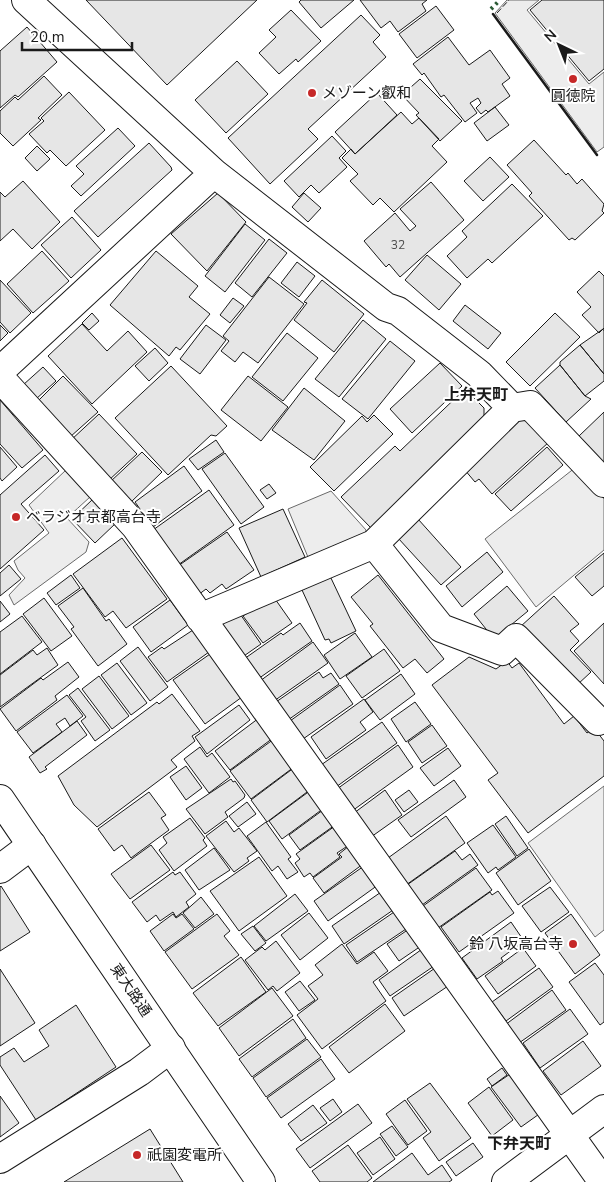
<svg xmlns="http://www.w3.org/2000/svg" width="604" height="1182" viewBox="0 0 604 1182" font-family="'Nunito Sans','Noto Sans JP',sans-serif">
  <rect width="100%" height="100%" fill="#fff"/>
  <path fill="#ededed" stroke="#6a6a6a" d="M507 0H539L527 10 589 84 604 72V147L597 152 495 13Z
    M576 467 604 499V550L536 607 485 539Z
    M66 470 90 497 67 518 89 542 86 552 14 605 9 595 25 578 18 570 14 561 49 533 29 505Z
    M331 491 366 530 364 539 310 562 288 509Z
    M604 786V930L595 937 528 843Z"/>
  <path fill="#e6e6e6" stroke="#1a1a1a" d="M86 0H257L167 85Z
    M301 0H354L321 28 299 2Z
    M360 0H427L422 4 426 11 398 32 390 21 381 28Z
    M542 0H604V69L589 81 530 10Z
    M436 6 454 30 417 58 399 34Z
    M291 10 321 41 298 62 296 59 279 74 259 53 276 37 269 30Z
    M361 15 380 35 373 42 386 57 308 129 318 139 270 184 228 138Z
    M27 27 57 62 18 97 15 95 0 108V51Z
    M448 37 469 65 490 50 510 78 502 84 510 96 488 112 486 110 481 114 476 108 481 103 478 98 470 103 477 113 465 122 444 95 441 97 424 73 422 75 413 64Z
    M237 61 268 94 226 133 195 100Z
    M44 76 62 95 38 118 41 120 13 146 0 133V111L15 97 18 100Z
    M420 79 462 121 440 141 416 115 419 113 402 95Z
    M69 92 105 130 66 166 50 150 47 153 29 134 44 121 41 118Z
    M377 93 397 115 355 154 335 132Z
    M495 107 509 125 487 141 474 123Z
    M401 112 412 124 419 118 439 139 432 146 447 162 394 212 380 198 373 205 350 181 358 174 342 158 351 149 355 154Z
    M118 128 135 146 81 196 71 186 84 174 76 166Z
    M332 136 346 151 339 158 347 167 319 193 311 185 299 197 284 181Z
    M534 140 566 175 568 173 577 184 582 179 604 204 602 211 604 213 575 240 572 238 569 240 529 196 532 193 507 165Z
    M149 143 171 167 172 170 98 237 74 211Z
    M37 146 50 159 37 171 25 158Z
    M490 157 509 177 483 201 464 181Z
    M23 181 60 222 32 249 13 229 0 241V192L5 197Z
    M431 182 464 220 400 277 389 264 386 267 364 241 395 213 410 231 416 226 400 209Z
    M512 184 543 216 492 263 488 259 467 278 447 256 467 237 462 231Z
    M218 193 246 222 207 271 171 234Z
    M304 193 321 208 308 222 292 207Z
    M72 217 101 250 71 278 41 245Z
    M245 224 265 240 225 292 205 276Z
    M269 239 287 253 252 297 235 283Z
    M42 251 69 281 33 313 7 284Z
    M156 251 198 286 189 297 210 314 180 350 176 347 169 356 110 305Z
    M427 255 461 284 439 310 405 280Z
    M297 262 315 276 299 297 281 283Z
    M599 271 604 276V328L599 333 582 315 591 307 577 292Z
    M269 277 304 304 258 363 243 352 235 362 221 351 229 341 223 336Z
    M0 280 31 313 10 333 0 322Z
    M322 280 364 314 334 352 294 320 307 303 304 302Z
    M233 298 244 306 230 323 220 315Z
    M465 305 501 333 488 349 453 321Z
    M92 313 99 321 89 330 82 323Z
    M555 313 580 337 530 386 506 362Z
    M363 320 386 339 339 397 315 379Z
    M82 324 107 351 128 331 147 352 92 404 48 356Z
    M0 325 8 333 0 341Z
    M206 325 226 340 200 374 180 359Z
    M603 329 604 331V374L580 345Z
    M287 333 318 358 283 401 252 377Z
    M390 341 415 361 368 419 342 399Z
    M580 345 604 374V381L585 396 560 365V362Z
    M155 348 168 363 149 381 135 366Z
    M440 363 462 386 412 433 390 409Z
    M560 365 585 396 591 399 566 422 535 388Z
    M171 366 227 426 216 436 211 435 168 475 115 418Z
    M43 367 56 381 36 399 23 385Z
    M63 376 98 412 70 437 37 402Z
    M248 376 288 407 261 441 221 410Z
    M304 388 345 421 314 460 272 430Z
    M465 389 484 408V417L371 528 341 497 395 446 400 451Z
    M0 400 43 450 22 468 0 444Z
    M604 412V463L579 436Z
    M99 414 137 454 108 481 70 441Z
    M374 415 393 434 334 491 310 467 362 416 367 422Z
    M525 415 549 442 492 494 479 479 475 482 464 469Z
    M216 440 224 452 198 470 189 459Z
    M0 447 17 467 2 481 0 478Z
    M547 447 563 465 511 511 495 494Z
    M142 452 162 472 130 503 110 482Z
    M225 453 264 507 241 524 202 469Z
    M45 455 59 471 21 504 44 530 0 569V495Z
    M184 466 202 491 153 527 135 502Z
    M269 484 276 493 267 499 260 490Z
    M209 490 234 525 178 565 153 530Z
    M93 499 116 523 95 543 72 519Z
    M283 509 305 557 261 577 239 528Z
    M418 519 461 567 441 585 398 538Z
    M227 532 254 570 226 589 222 584 210 593 206 589 198 595 178 566Z
    M122 538 167 599 126 628 113 611 105 617 73 574Z
    M487 552 503 572 462 607 446 586Z
    M604 553V586L592 596 575 577Z
    M9 565 21 579 0 596V573Z
    M71 575 80 588 56 605 47 593Z
    M378 575 444 659 427 673 415 659 403 668 370 626 373 624 351 597Z
    M330 576 356 631 331 643 329 639 325 640 302 590Z
    M507 586 528 611 494 639 474 614Z
    M83 588 106 621 109 619 127 644 98 666 71 629 74 627 58 606Z
    M273 596 292 623 263 643 243 616Z
    M554 596 579 624 570 631 579 641 570 650 591 672 577 685 520 627Z
    M44 598 72 636 51 651 23 614Z
    M170 600 188 625 151 652 133 627Z
    M0 601 10 614 0 622Z
    M238 611 261 644 241 658 218 625Z
    M22 616 42 642 0 674V632Z
    M300 623 312 641 258 679 244 659 281 633 283 635Z
    M604 623V684L574 651Z
    M193 630 209 652 167 682 148 657 162 647 164 649Z
    M355 633 372 657 340 679 324 655Z
    M313 642 328 663 274 701 260 681Z
    M138 647 168 687 150 701 120 661Z
    M47 648 58 665 0 707V675L33 650 37 655Z
    M384 649 400 671 362 698 346 676Z
    M210 654 242 697 205 724 173 680Z
    M469 657 496 669 507 661 512 668 519 663 564 724 574 716 587 733 594 728 604 741V776L528 833 488 780 498 773 432 685Z
    M68 662 79 677 55 696 57 700 16 731 0 709 41 678 43 680Z
    M117 663 147 703 131 715 101 675Z
    M319 672 323 678 331 673 339 684 288 720 276 702Z
    M401 674 415 694 380 720 365 700Z
    M99 676 129 716 112 729 82 689Z
    M340 685 353 704 303 739 290 721Z
    M78 688 110 730 95 741 81 721 86 717 69 695Z
    M172 694 200 731 192 736 195 741 171 760 177 767 97 827 74 805 58 776 157 702 159 704Z
    M67 695 83 716 70 726 65 718 56 724 62 732 33 753 17 732Z
    M364 699 373 712 360 722 366 730 326 759 311 737Z
    M415 702 431 724 406 742 391 719Z
    M239 705 250 720 207 754 195 737Z
    M259 718 273 738 230 770 215 751Z
    M77 721 87 735 45 767 47 769 40 773 29 757Z
    M382 722 397 743 336 787 321 765Z
    M432 725 447 746 422 763 408 742Z
    M274 739 294 767 251 799 230 771Z
    M398 745 413 767 352 811 337 789Z
    M200 747 207 757 212 753 230 777 209 793 184 759Z
    M448 748 461 766 434 786 420 768Z
    M186 766 202 788 186 800 170 777Z
    M295 767 311 789 267 822 251 800Z
    M231 779 233 782 235 781 245 795 244 798 225 812 228 817 205 834 186 809Z
    M454 780 466 797 411 837 398 820Z
    M311 790 324 808 282 839 269 821Z
    M385 790 402 815 371 837 354 813Z
    M409 790 418 802 404 812 395 800Z
    M149 792 166 815 161 818 169 830 131 858 122 845 114 851 98 829Z
    M247 802 256 814 238 827 229 816Z
    M323 810 335 825 300 850 289 835Z
    M446 816 465 843 406 885 388 858Z
    M506 816 528 848 517 856 495 824Z
    M190 818 205 838 203 840 207 846 174 871 159 850 167 843 163 837Z
    M226 821 234 832 239 828 257 851 247 858 249 861 234 872 206 836Z
    M266 822 291 857 288 859 298 872 287 879 278 866 272 871 247 836Z
    M493 825 516 857 498 870 496 867 488 873 467 843Z
    M335 826 349 845 337 853 340 857 313 877 310 873 304 877 295 863 300 859 296 854Z
    M151 845 170 870 130 899 111 874Z
    M349 846 363 864 324 893 313 878 342 857 339 854Z
    M214 848 230 870 199 890 185 870Z
    M529 849 551 881 518 905 496 873Z
    M455 851 462 860 470 854 478 865 422 905 407 885Z
    M259 857 287 896 239 931 210 891Z
    M364 866 378 885 328 921 314 901Z
    M476 868 492 890 438 928 423 906Z
    M173 872 175 875 180 872 196 894 186 902 189 907 176 917 173 912 160 921 156 915 147 922 132 902Z
    M1 886 30 932 0 951V887Z
    M550 887 569 912 541 932 522 906Z
    M384 890 396 908 344 944 332 926Z
    M498 891 514 913 459 952 441 927 490 892 492 895Z
    M295 894 308 911 266 941 254 926Z
    M201 897 214 914 195 928 183 913Z
    M397 910 409 927 357 962 346 945Z
    M309 913 328 938 300 960 281 935Z
    M173 914 176 918 182 914 194 929 164 951 150 931Z
    M217 914 230 931 224 936 239 955 192 989 165 952Z
    M571 914 600 955 575 974 545 933Z
    M511 922 524 941 501 958 503 961 477 979 462 958Z
    M253 926 266 943 255 951 241 934Z
    M409 929 421 946 399 961 387 944Z
    M276 941 300 973 277 991 273 986 268 990 245 960 262 947 265 950Z
    M342 944 357 964 374 952 388 971 373 982 386 1001 322 1049 297 1015 318 999 308 986 323 975 315 965Z
    M425 947 437 964 390 996 379 980Z
    M523 948 536 966 498 994 485 976Z
    M241 957 266 992 218 1026 193 993Z
    M595 963 604 975V1022L600 1025 569 982Z
    M438 966 451 984 404 1016 392 998Z
    M539 968 553 987 506 1021 492 1002Z
    M0 969 35 1023 0 1046Z
    M300 981 315 1000 299 1011 285 992Z
    M272 988 293 1016 239 1056 219 1028Z
    M552 990 566 1010 519 1043 505 1025Z
    M385 1004 405 1031 349 1073 329 1047Z
    M76 1005 116 1067 36 1120 0 1065V1057L14 1048 24 1062 49 1046 39 1030Z
    M570 1009 588 1034 540 1068 523 1043Z
    M293 1019 306 1038 252 1077 239 1059Z
    M307 1039 321 1057 266 1097 253 1078Z
    M583 1041 601 1066 561 1095 543 1071Z
    M321 1059 335 1079 281 1118 267 1098Z
    M502 1068 507 1075 492 1086 487 1079Z
    M513 1072 542 1112 521 1127 491 1087Z
    M430 1083 471 1138 439 1161 423 1138 431 1132 407 1099Z
    M489 1087 513 1120 492 1136 468 1103Z
    M0 1096 19 1123 0 1137Z
    M333 1099 342 1112 330 1121 320 1108Z
    M405 1100 427 1131 408 1145 386 1114Z
    M358 1104 372 1123 310 1168 296 1149Z
    M313 1105 327 1123 301 1141 288 1124Z
    M392 1126 408 1147 396 1156 380 1134Z
    M150 1129 183 1182H64Z
    M380 1137 395 1159 373 1175 357 1153Z
    M473 1143 483 1157 456 1176 446 1162Z
    M348 1145 372 1178 367 1182H320L312 1171Z
    M412 1153 428 1175 442 1165 452 1180 449 1182H373Z"/>
  <g fill="none" stroke-linecap="round" stroke-linejoin="round">
    <g stroke="#1a1a1a" stroke-width="30">
      <path id="minor" d="M26 0 214 173 386 307 398 311 479 374 512 408 530 405 604 483
        M0 371 214 173
        M0 378 136 527 603 1182
        M374 544 441 628 502 651 516 638 598 721
        M200 618 374 544 512 408
        M0 869 32 845
        M0 1159 139 1072 171 1048
        M506 1182 604 1109"/>
    </g>
    <g stroke="#1a1a1a" stroke-width="30">
      <path id="major" d="M0 799 261 1182"/>
    </g>
    <use href="#minor" stroke="#fff" stroke-width="28"/>
    <use href="#major" stroke="#fff" stroke-width="28"/>
    <path stroke="#2b5a34" stroke-width="4" stroke-dasharray="2.5 4" stroke-linecap="butt" d="M491 9 500 0"/>
    <path stroke="#1a1a1a" stroke-width="1" stroke-dasharray="6 2.5" stroke-linecap="butt" d="M497 13 509 0"/>
    <path stroke="#1a1a1a" stroke-width="2.5" d="M493 14 597 155"/>
  </g>
  <g fill="#c62828" stroke="#fff" stroke-width="2">
    <circle cx="573" cy="79" r="5"/>
    <circle cx="312" cy="93" r="5"/>
    <circle cx="16" cy="517" r="5"/>
    <circle cx="573" cy="944" r="5"/>
    <circle cx="137" cy="1155" r="5"/>
  </g>
  <g text-anchor="middle" stroke-width="4" stroke-linejoin="round" paint-order="stroke">
    <g font-size="12" fill="#4d4d4d">
      <text x="398" y="249">32</text>
    </g>
    <g font-size="15" fill="#1a1a1a" stroke="#fff" text-anchor="start">
      <text x="322" y="98">メゾーン叡和</text>
      <text x="573" y="101" text-anchor="middle">圓徳院</text>
      <text x="26" y="522">ベラジオ京都高台寺</text>
      <text x="563" y="949" text-anchor="end">鈴 八坂高台寺</text>
      <text x="147" y="1160">祇園変電所</text>
    </g>
    <g font-size="15" fill="#1a1a1a" stroke="#fff">
      <text transform="translate(131 990) rotate(56)" y="5">東大路通</text>
    </g>
    <g font-size="16" font-weight="bold" fill="#1a1a1a" stroke="#fff">
      <text x="476" y="400">上弁天町</text>
      <text x="519" y="1149">下弁天町</text>
    </g>
  </g>
  <g transform="translate(559 45) rotate(317)" stroke="#ffffff" stroke-width="4" paint-order="stroke">
  <path d="M0-4L9 19L0 12L-9 19Z" fill="#1a1a1a"/>
  <text y="-8" font-size="14" font-weight="bold" text-anchor="middle" fill="#1a1a1a">N</text>
  </g>
  <path d="M22 42v8h110v-8" fill="none" stroke="#1a1a1a" stroke-width="2.5"/>
  <text x="30" y="42" font-size="15" fill="#1a1a1a" stroke="#ffffff" stroke-width="4" paint-order="stroke">20 m</text>
</svg>
